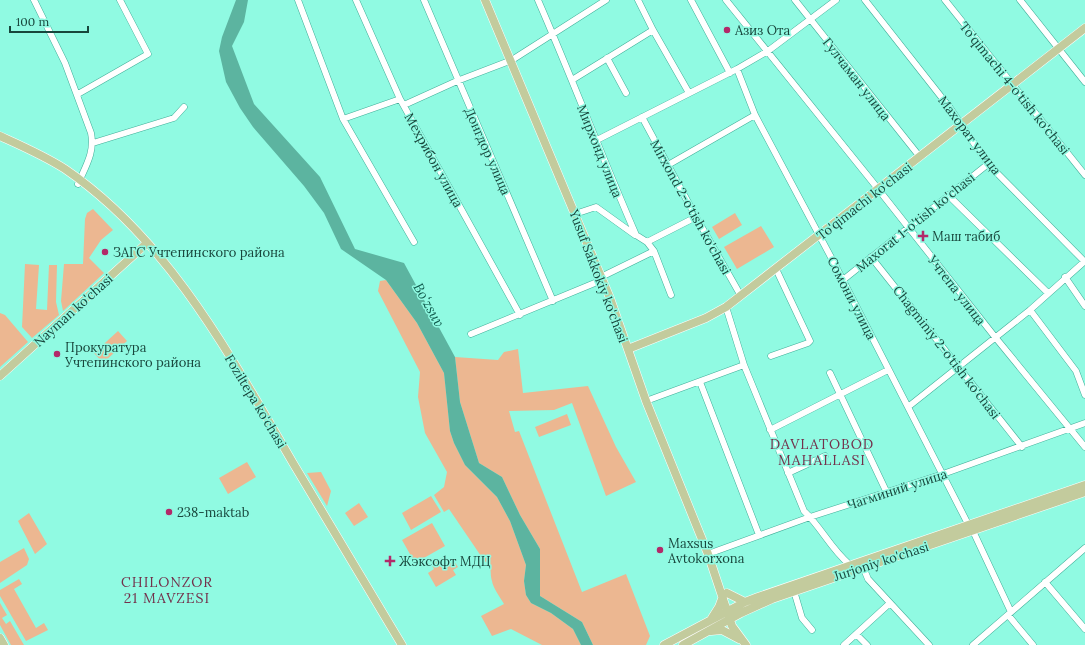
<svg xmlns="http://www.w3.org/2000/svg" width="1085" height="645" viewBox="0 0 1085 645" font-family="Lora,serif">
  <rect width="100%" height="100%" fill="#90fae2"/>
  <path fill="#ecb791" d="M93 209 113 230 101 240 89 258 104 273 63 311 61 301 64 264H83L85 219 87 213Z
    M735 213 742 225 719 239 712 227Z
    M761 226 774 247 737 269 724 247Z
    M25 264 39 265 36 309 47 310 49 265H57L56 302 59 315 32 338 22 327Z
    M386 280 417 323 444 373 450 431 454 443 465 465 497 497 510 521 526 565 524 581 526 595 531 603 551 613 573 629 581 645H542L511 629 492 636 481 616 504 604C500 597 493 588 492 581 489 569 494 570 483 559L449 509 444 512 434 495 444 487 447 472 425 433 418 397 420 372 378 291 380 281Z
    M0 313 5 315 28 342 0 367Z
    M118 331 127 341 103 363 94 353Z
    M518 349 523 393 588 386 616 447 636 482 606 496 572 403 554 410 509 411 515 432 519 431 582 592 626 574 650 636 646 645H593L582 622 540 596V549L520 515 502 477 479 463 460 402 455 357 498 360 504 352Z
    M567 414 571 425 539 437 535 427Z
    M247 462 256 477 228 494 219 478Z
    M321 472 331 491 327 506 307 473Z
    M431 496 441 512 411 530 402 513Z
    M359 503 368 517 354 526 345 513Z
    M29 513 47 544 35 554 18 521Z
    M432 523 445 546 415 563 402 540Z
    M24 548 29 559 27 565 0 583V562Z
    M445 556 447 561 452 558 458 567 453 570 456 575 436 587 428 573 434 569 431 564Z
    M19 579 22 584 14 589 36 628 44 623 48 630 26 641 0 596V590Z
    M0 603 7 615 2 618 6 624 10 621 24 645H11L0 625Z"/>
  <path fill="#5cb4a0" d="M236 0H248L244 22 232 46 254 104 320 177 355 249 404 263 455 357 460 402 479 463 502 477 520 515 540 549V596L582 622 593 645H581L573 629 551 613 531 603 526 595 524 581 526 565 510 521 497 497 465 465 454 443 450 431 444 373 417 323 386 280 341 249 324 213 304 186 253 127 240 108 226 82 219 51 222 37Z"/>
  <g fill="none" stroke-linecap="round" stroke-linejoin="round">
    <g stroke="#41af99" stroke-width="7">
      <path id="minor" d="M34 0 65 63 91 133C95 153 85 167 78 184
        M298 0 343 119 414 242
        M356 0 400 99 520 315
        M424 0 553 301
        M538 0C572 78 602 157 636 235L647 242 654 251 671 295
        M638 0 653 30 689 93
        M691 0 730 73
        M726 0 871 180 995 337 1085 447
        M795 0 920 157
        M865 0 950 108 988 164 1085 262
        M945 0 1085 175
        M1020 0 1085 82
        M607 58 626 93
        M737 69 755 115 833 261 969 526
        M572 80 653 30
        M78 94 148 54 120 0
        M404 105 457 81 512 60 606 0
        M642 117 696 217 741 296
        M343 119 400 99
        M595 141 737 69 768 51 836 0
        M93 143 174 118 184 107
        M668 165 755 115
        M948 195 1048 293
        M575 214 596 207 635 235
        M647 242 696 217
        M871 257 1022 447
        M601 277 654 251
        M1065 277 1085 306
        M843 280 988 164
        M726 307 744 365 804 511C821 527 831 549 849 564
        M1030 310 1076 371 1085 395
        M471 334 602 280
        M771 356 808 343 810 341 776 269
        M830 373 887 493
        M700 382 759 535
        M646 401 744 365
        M908 407 1030 310 1085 261
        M770 430 888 370
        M788 473 825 456
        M973 531 1011 612
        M708 554 810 517 943 474 1085 423
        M863 567 868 579 929 645
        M1045 582 1085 629
        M794 591 802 618 812 630
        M1008 615 1033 645
        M856 634 867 645
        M844 645 890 603
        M973 645 1085 548"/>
    </g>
    <g stroke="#fff" stroke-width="9">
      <path id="major" d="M485 0 610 298 646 401 708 554 732 626 746 645
        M0 136C22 146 45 156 65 169 169 240 231 357 293 463 329 524 366 584 402 645
        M628 349 706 318 726 307 1085 28
        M0 376 147 243
        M727 593 745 602
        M712 618 719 607 723 596
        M711 631 722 630 739 639
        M0 638 4 645
        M664 645 745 602 758 597 1085 485
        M683 645 741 613 772 599 1085 492"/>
    </g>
    <use href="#minor" stroke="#fff" stroke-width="6"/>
    <use href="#major" stroke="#c3cb9d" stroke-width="8"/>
  </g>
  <g fill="#b22969" stroke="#90fae2" stroke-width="1.5">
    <circle cx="727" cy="30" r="4"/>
    <path d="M921 230h4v4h4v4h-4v4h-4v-4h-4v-4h4z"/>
    <circle cx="105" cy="252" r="4"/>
    <circle cx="57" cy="354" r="4"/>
    <circle cx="169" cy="512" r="4"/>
    <circle cx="660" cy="550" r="4"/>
    <path d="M388 555h4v4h4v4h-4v4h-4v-4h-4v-4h4z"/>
  </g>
  <g text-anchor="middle" stroke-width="3" stroke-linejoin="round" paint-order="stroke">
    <g font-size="13" fill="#18463c" stroke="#90fae2" text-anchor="start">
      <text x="735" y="35">Азиз Ота</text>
      <text x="932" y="241">Маш табиб</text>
      <text x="113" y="257">ЗАГС Учтепинского района</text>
      <text x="65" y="352">Прокуратура<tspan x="65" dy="15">Учтепинского района</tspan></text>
      <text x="177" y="517">238-maktab</text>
      <text x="668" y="548">Maxsus<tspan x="668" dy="15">Avtokorxona</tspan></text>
      <text x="399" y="566">Жэксофт МДЦ</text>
    </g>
    <g font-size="13" fill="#18463c" stroke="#90fae2">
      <text transform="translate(857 79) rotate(52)" y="5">Гулчаман улица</text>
      <text transform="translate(1015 88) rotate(51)" y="5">To'qimachi 4-o'tish ko'chasi</text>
      <text transform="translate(970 135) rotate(53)" y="5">Махорат улица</text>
      <text transform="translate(488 151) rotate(66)" y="5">Донгдор улица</text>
      <text transform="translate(600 151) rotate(68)" y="5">Мирхонд улица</text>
      <text transform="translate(434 160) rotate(61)" y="5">Мехрибон улица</text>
      <text transform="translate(864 201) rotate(-38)" y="5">To'qimachi ko'chasi</text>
      <text transform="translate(691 207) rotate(61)" y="5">Mirxond 2-o'tish ko'chasi</text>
      <text transform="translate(915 222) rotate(-39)" y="5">Maxorat 1-o'tish ko'chasi</text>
      <text transform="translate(599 276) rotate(69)" y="5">Yusuf Sakkokiy ko'chasi</text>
      <text transform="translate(957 290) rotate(52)" y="5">Учтепа улица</text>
      <text transform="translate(852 298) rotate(63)" y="5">Сомони улица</text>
      <text transform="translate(73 310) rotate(-42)" y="5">Nayman ko'chasi</text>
      <text transform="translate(947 352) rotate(52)" y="5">Chagminiy 2-o'tish ko'chasi</text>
      <text transform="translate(256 401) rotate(59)" y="5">Foziltepa ko'chasi</text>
      <text transform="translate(897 489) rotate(-18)" y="5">Чагминий улица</text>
      <text transform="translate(881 561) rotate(-18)" y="5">Jurjoniy ko'chasi</text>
    </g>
    <g font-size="14" font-style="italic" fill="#115b4d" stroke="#90fae2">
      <text transform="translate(429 305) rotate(61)" y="5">Boʻzsuv</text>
    </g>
    <g font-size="14" letter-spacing="1" fill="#73304b" stroke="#90fae2">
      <text x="822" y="449">DAVLATOBOD<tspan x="822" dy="16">MAHALLASI</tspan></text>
      <text x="167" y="587">CHILONZOR<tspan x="167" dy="16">21 MAVZESI</tspan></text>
    </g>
  </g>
  <path d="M10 26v6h78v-6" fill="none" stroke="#18463c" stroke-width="2"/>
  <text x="16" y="26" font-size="12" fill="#18463c" stroke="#90fae2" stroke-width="3" paint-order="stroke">100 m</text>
</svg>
